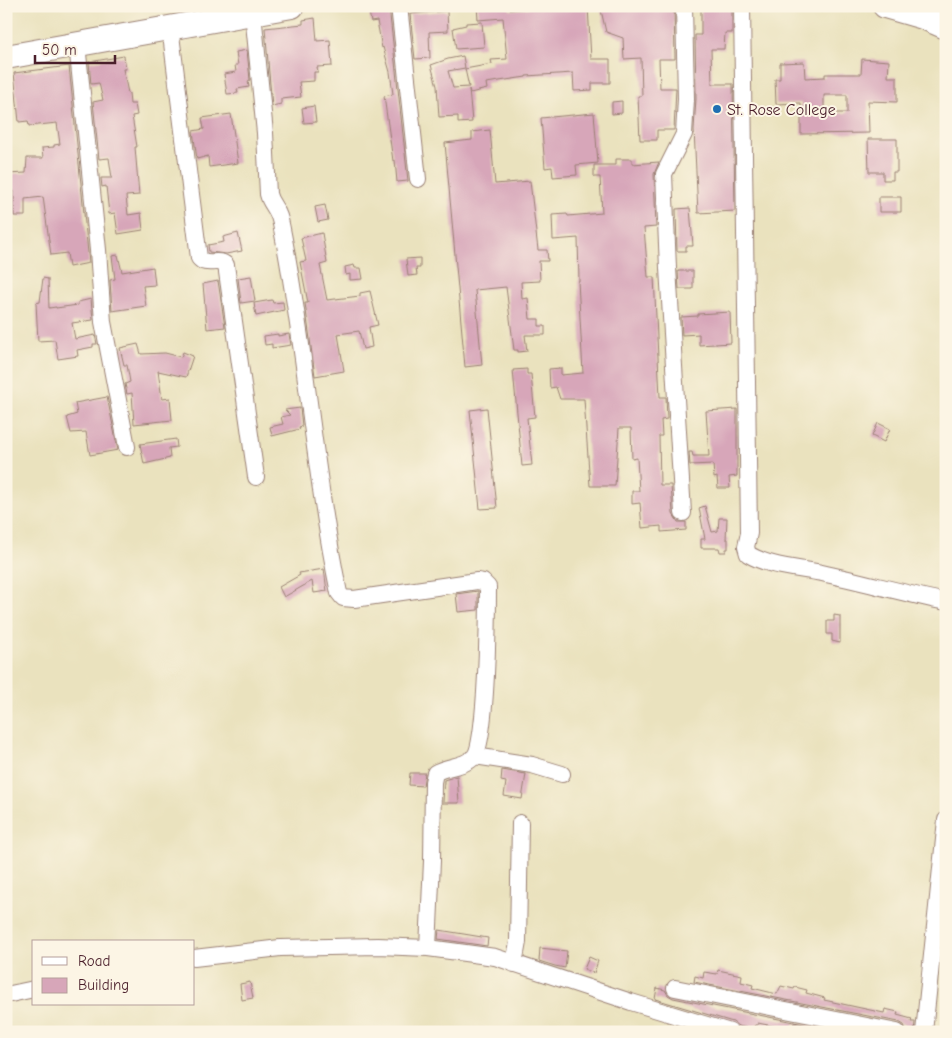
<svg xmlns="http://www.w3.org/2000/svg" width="952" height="1038" viewBox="0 0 952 1038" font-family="'Comic Neue',sans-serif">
  <rect width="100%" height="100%" fill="#fcf5e5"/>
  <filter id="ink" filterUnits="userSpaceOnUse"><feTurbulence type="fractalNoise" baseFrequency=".02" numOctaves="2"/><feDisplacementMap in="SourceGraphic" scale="10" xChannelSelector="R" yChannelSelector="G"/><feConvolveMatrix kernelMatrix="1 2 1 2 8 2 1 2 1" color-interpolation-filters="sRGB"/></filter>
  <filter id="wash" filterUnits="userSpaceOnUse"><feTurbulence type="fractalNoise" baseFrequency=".0096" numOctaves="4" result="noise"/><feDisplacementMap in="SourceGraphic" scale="20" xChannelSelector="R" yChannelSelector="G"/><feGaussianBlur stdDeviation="1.12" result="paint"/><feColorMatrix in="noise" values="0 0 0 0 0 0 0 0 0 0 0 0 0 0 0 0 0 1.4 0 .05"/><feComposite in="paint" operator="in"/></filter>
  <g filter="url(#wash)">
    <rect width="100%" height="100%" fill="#eae2be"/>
    <g id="blocks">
      <path fill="#d7a6b9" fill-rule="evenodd" d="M477 6H509L510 10 528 8V6H588L591 59H610V83H592V90L574 91 573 73 526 76V77L486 83 487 89 470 93 469 89 472 122 458 123V116L439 117 437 86 431 65 448 59 463 56 465 68 448 71 453 88 469 87 465 69 492 64 491 60 507 59 503 18 478 20Z
        M600 6H674L675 59H659L660 88H676L674 130H657V140H640L638 96H642L641 58 624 59 623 38 606 32Z
        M701 6H732V33H725L724 49H711L712 84H733L735 211 698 213 694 129 696 99 695 35H701Z
        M386 7H389L408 181 397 182 395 160 393 161 384 96 393 94 390 72 383 47 382 48 377 21 371 22 369 12 386 9Z
        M447 11 448 31 429 32 430 58 415 59 410 14Z
        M315 18 317 41 330 40 332 66 317 67 318 72H314V81L299 82 301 97 281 99V104L272 106 265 28 303 24V20Z
        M482 22 484 47 456 49 453 28 466 25V23Z
        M247 50 250 80 248 81 249 87 237 89 238 93 227 94 224 74 236 72 235 65H238L236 52Z
        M124 56 126 69H123L128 93H129L130 104H135L137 115 132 116 137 147H135L139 195 126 196 128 215 141 213 143 230 118 234 115 213 109 214 106 186 102 187 101 178H112L109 158 99 159 93 102 103 100 99 83 91 84 89 62Z
        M862 59 889 61 888 77H897V102L868 101 869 133 801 134V103L776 104 775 79H780V63L804 62 805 78 825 77V74H861ZM824 95H847V113H824Z
        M69 66 89 263 69 267 67 253 51 255 43 197 25 199V216H14V191L6 190V174L26 173 27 158H43L42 148 54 147V145L60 144 57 123 29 126 28 121 19 122 14 73Z
        M622 101V113L612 114V102Z
        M314 106 316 122 304 123 302 108Z
        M594 113 598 163 576 165 577 175 553 177 552 167 545 168 541 118Z
        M231 114 238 163 209 167 208 156 197 159 193 131 204 129 202 118Z
        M490 130 495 184 530 181 538 250H547L548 261H539L540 281 521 282 522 299 528 298 530 319H539V326H545V335H525L527 351 518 352V350H514L506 287 475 290 482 365 465 367 445 143 472 140V132Z
        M868 139H897V172H893V180H883V172H869Z
        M616 159H632V164L659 162 654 174 656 227 644 228 648 277H654L660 397H666L667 419 661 420 662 436H659L660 485H671L673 514 678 522H686V530L661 532V526L642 528 640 503 632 504V491H639L637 458 632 459 631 428H619L615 486H590L584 399H560L556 387 550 388 549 369 561 368V375L583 373 578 281H579L578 238 553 240 552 215 567 214 568 216 602 213 600 177H594V165H616Z
        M879 197H901V212H879Z
        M325 205 328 220 318 222 315 207Z
        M690 208 693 246H686V251H677L676 209Z
        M238 233 242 251 226 254 209 252 208 245 224 242 223 237Z
        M322 233 327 263 320 265 327 300 360 296V293L370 291 378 325 369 327 372 347 363 349 359 331 338 334 344 371 315 376 305 303H308L300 262 306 261 301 238Z
        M118 255 122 272 153 267 155 285 143 286 146 306 112 311 110 280 115 279 112 256Z
        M420 258V268H416L417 275 408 276 406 259Z
        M354 265 355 268H361L363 279 350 280V274L346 275 345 267Z
        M678 271H693V289H679Z
        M251 276 255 301 241 303 238 278Z
        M43 278 48 279 49 308 56 307V308L78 305V302L91 299 93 320 72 323 75 339 95 335 97 344H93V347L77 350 78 356 58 359 55 340 38 341 36 303 40 302Z
        M218 281 225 327 207 329 203 284Z
        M272 300 273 303 283 302 284 310 256 316 254 303Z
        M730 312 731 343 699 345V334L682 335 681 317 698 316V314Z
        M278 334V336L289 334 291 345 272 348V344L265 345 264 336Z
        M138 344 141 354 165 353 181 357 183 352 193 356 186 377 158 371 162 399 170 398 172 420 134 424 132 393 127 394 125 384 130 382 127 365H124L120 348Z
        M527 369V374H531L535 417 527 418 532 465 522 466 513 370Z
        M107 397 118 450 90 455 86 432 71 433 67 417 77 414 75 403Z
        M300 408 302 426 299 427 300 429 272 436 270 427 283 424 281 417 290 415 285 410Z
        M487 408 497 508 480 509 470 410Z
        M737 409V476L729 477 730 488H718L717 477 714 478 713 464 690 465 689 452H692L693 456H709L706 411Z
        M878 423 890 429 884 442 872 436Z
        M176 439 177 447 169 448 170 458 144 464 140 444Z
        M705 506 712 532 718 531 719 518H727L726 539H728V549H726V552H720L719 548H701V539H705L699 508Z
        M324 569 327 591 314 593 312 581 284 597 279 587 300 575 299 573Z
        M478 591V610L458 612 456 594Z
        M834 615 840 616V643L832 641V634H827V621H834Z
        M502 770 526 774 522 799 504 796 506 782 501 781Z
        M410 773H425L423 786 409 785Z
        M457 776 459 803H443L444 780Z
        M439 930 488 938 487 946 438 939Z
        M540 948 567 951 565 968 555 966 539 961Z
        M589 957 598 961 594 973 584 969Z
        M718 970 742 975 741 982 753 985 752 988 777 994 781 986 794 989 795 987 807 990 806 993 825 998 824 1000 884 1013 885 1009 898 1012 897 1015 912 1019 911 1022H915L914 1032H907L904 1025 899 1022 694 982 695 976 703 978 704 972 717 974Z
        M250 982 253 998 242 1000 240 984Z
        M657 988 665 990 668 995 673 998 844 1032H808L809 1027 794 1023 792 1030 758 1023V1025H755L752 1029 738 1026 733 1022 655 999Z"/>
    </g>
  </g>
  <g filter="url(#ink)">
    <use href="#blocks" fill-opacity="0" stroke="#9a8074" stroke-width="1"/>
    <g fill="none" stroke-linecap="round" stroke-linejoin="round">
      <g stroke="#9a8074" stroke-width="18">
        <path id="minor" d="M399 6 418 179
          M742 6 749 533 746 547 748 554C769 567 798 568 822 573 863 582 904 593 946 602
          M253 13 265 133 268 194C270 203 275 206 278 214 280 218 281 224 282 229 306 349 314 473 339 593L343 598 354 599 477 581 483 582 488 587C488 613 487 744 474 757 463 768 447 765 435 773L433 782 432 861 428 948
          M170 27 199 258C206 267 218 258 226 265L256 477
          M77 44 98 250 103 322 127 447
          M683 513 668 268 664 174 684 134 686 99 684 6
          M475 756 532 765 562 774
          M194 958 280 948 378 946 428 948 495 957 631 1002 730 1032
          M514 964 518 942 520 823
          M675 988 897 1032
          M6 995 34 989
          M924 1032 946 820"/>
      </g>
      <g stroke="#9a8074" stroke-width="26">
        <path id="highway" d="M885 6 923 17 946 27
          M6 57 292 6"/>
      </g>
      <use href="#minor" stroke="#fff" stroke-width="16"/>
      <use href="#highway" stroke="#fff" stroke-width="24"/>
    </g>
  </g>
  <circle fill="#1f6fb2" stroke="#fcf5e5" stroke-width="2" cx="717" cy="109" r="5"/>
  <g text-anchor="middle" stroke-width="4" stroke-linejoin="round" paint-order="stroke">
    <g font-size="16" fill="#4a1f2b" stroke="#fcf5e5" text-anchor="start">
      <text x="727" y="115">St. Rose College</text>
    </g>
  </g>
  <rect width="952" height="1038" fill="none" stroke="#fcf5e5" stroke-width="25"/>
  <rect x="32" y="940" width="162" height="65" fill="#fcf5e5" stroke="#b59f9b"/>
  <rect x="42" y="957" width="25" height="8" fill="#ffffff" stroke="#b59f9b"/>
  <text x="78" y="966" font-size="15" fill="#4a1f2b">Road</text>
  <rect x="42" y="978" width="25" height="15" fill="#d7a6b9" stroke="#b59f9b"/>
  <text x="78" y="990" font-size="15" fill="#4a1f2b">Building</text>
  <path d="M35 55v8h80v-8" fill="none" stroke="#4a1f2b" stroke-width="2.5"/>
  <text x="42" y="55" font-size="15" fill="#4a1f2b" stroke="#fcf5e5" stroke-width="4" paint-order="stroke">50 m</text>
</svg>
